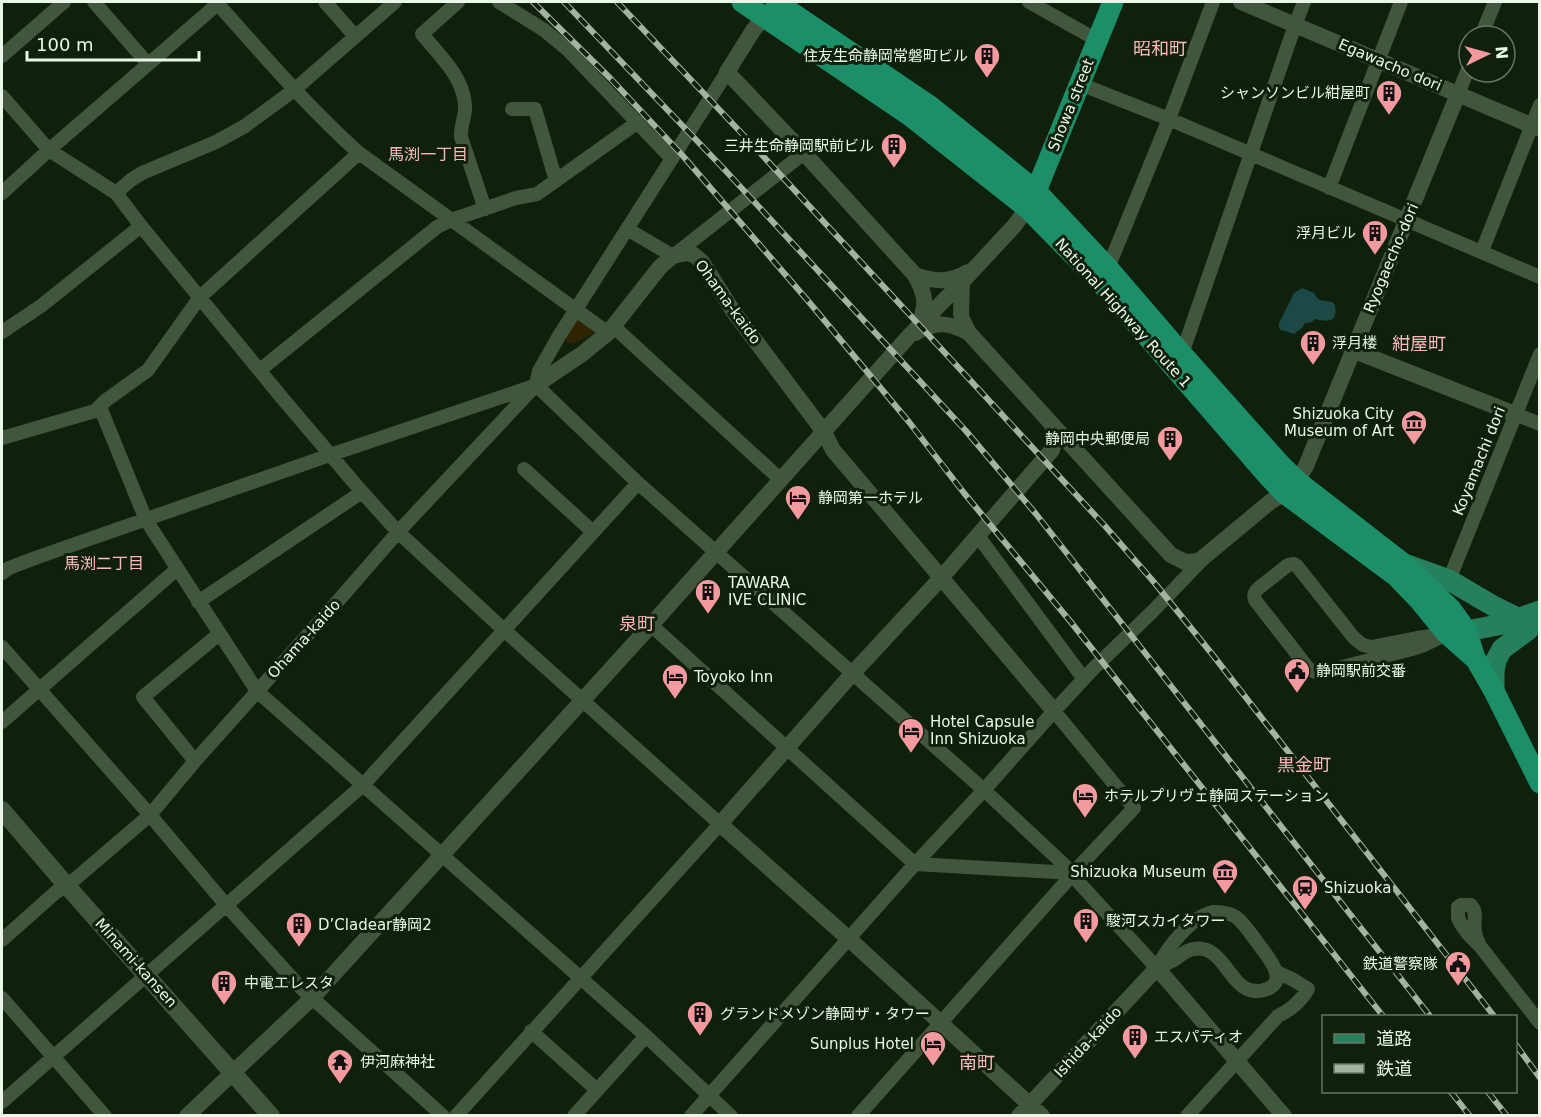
<svg xmlns="http://www.w3.org/2000/svg" width="1541" height="1117" viewBox="0 0 1541 1117" font-family="'DejaVu Sans','Noto Sans JP',sans-serif">
  <rect width="100%" height="100%" fill="#0f200c"/>
  <path fill="#2e2403" d="M577 314 598 329 591 335 571 344 566 342 565 336Z"/>
  <path fill="#1c4946" d="M1302 288 1314 293 1317 298 1320 300 1332 302 1335 305C1338 323 1328 322 1315 319L1312 322 1305 323 1302 328 1294 334 1281 330 1279 328V323L1294 293Z"/>
  <g fill="none" stroke-linecap="round" stroke-linejoin="round">
    <path stroke="#42563e" stroke-width="14" d="M94 2 148 64
      M216 2C262 53 307 107 359 153L608 333
      M325 2 355 36
      M458 2 422 34C439 55 463 76 465 105 466 116 460 126 461 137L485 209
      M499 2 544 30 567 49 672 159
      M1029 2 1097 40
      M1481 36 1495 2
      M2 56 64 2
      M1080 84 1169 119 1540 277
      M1458 94 1469 67
      M2 96 49 150 116 193 141 226 283 399 362 492 398 532 503 629 720 824 456 1116
      M512 109H535L556 181
      M1329 188 1401 2
      M2 193 49 150 220 2
      M116 193 131 180 142 173 216 142 245 126 294 90 395 2
      M627 229 673 256 804 153
      M1482 251 1540 105
      M1108 268 1169 119 1213 2
      M614 327 781 480
      M2 332 41 306 141 226
      M1182 354 1295 25 1304 2
      M260 370 437 227 451 220 516 198 537 194 638 122
      M536 385 638 483 984 790 1073 873 1134 808 1054 711
      M100 407 146 520 257 691 646 1036 731 1116
      M1515 414 1540 424
      M2 438 95 411 105 401 148 370 200 297 359 153
      M524 469 593 532
      M978 536 1084 679
      M1294 564 1297 566 1354 638 1363 645 1371 647 1417 638 1447 634 1424 645 1412 649 1323 672H1315L1308 668 1255 600C1253 594 1255 591 1260 587L1288 565Z
      M2 573 9 568 38 557 330 455 531 387
      M1449 580 1540 354
      M198 602 362 492
      M651 625 915 864 1073 873 1072 875 1157 968
      M2 647 150 815 226 905 300 987 443 1116
      M2 722 177 569
      M195 761 143 697 219 634
      M1214 912C1221 912 1229 913 1236 917 1244 923 1251 934 1257 942 1266 955 1292 982 1264 990 1230 1000 1227 943 1194 949 1185 950 1180 956 1174 960 1168 963 1162 965 1157 968 1167 948 1191 916 1214 912Z
      M2 940 56 892 67 886 150 815 195 761 338 601 398 532 536 385 539 371 559 336 727 72
      M1480 946C1478 941 1475 936 1475 931 1473 921 1478 913 1471 905H1461L1458 907V918L1461 924 1468 934 1480 946 1540 1023
      M2 998 105 1116
      M531 1031 597 1090
      M2 1102 363 785 638 483
      M574 1116 646 1036
      M691 1116 915 864 984 790 1054 711 1093 669 1153 611 1202 560
      M858 1116 1072 875
      M1187 1116 1278 1016C1292 1009 1300 1002 1308 989L1292 979 1276 972"/>
    <path stroke="#42563e" stroke-width="16" d="M1241 2 1540 129
      M771 10 754 29 727 72 804 153 915 275C926 296 927 303 919 325
      M915 275C935 282 949 283 968 272
      M962 282 961 314 962 319 969 333 1171 555 1185 562 1199 561 1270 502 1284 493 1297 481 1306 466 1458 94
      M915 333C936 321 948 322 969 333
      M1352 350 1515 414
      M536 385 582 354 608 333 660 267 673 256 687 253 694 255 702 262 733 311 824 432 833 450 1054 711
      M187 1116 312 998 651 625 909 336 962 282 1015 225 1027 208
      M1019 1116 1157 968 1284 1116
      M1042 1116 849 939 720 824 852 674 941 578 1052 450 1056 436 1051 423"/>
    <path stroke="#42563e" stroke-width="18" d="M2 810 67 886 271 1116"/>
    <path stroke="#26805e" stroke-width="21" d="M1404 564 1449 580 1495 607 1519 619
      M1451 634 1503 624 1540 611
      M1494 691V672L1496 660 1502 649 1528 630 1540 616"/>
    <path stroke="#1c8e68" stroke-width="21" d="M742 2 909 115 1027 208 1099 281 1267 475 1284 493 1396 576 1420 601 1447 634 1474 658
      M776 2 930 106 1036 191 1108 268 1182 354 1279 463 1297 481 1404 564 1451 609 1466 630 1475 658 1494 691 1540 783
      M1030 202 1036 191 1113 2"/>
    <g stroke="#a4b2a2" stroke-width="6">
      <path id="rail" d="M533 2 610 78 683 156 809 302 909 422 964 493 1070 621 1383 1016
        M564 2 724 169 966 431 1036 514 1430 1016
        M617 2 750 142 1105 526 1153 581 1212 654 1494 1016
        M1516 1045 1540 1078
        M1451 1092 1470 1116
        M1488 1092 1507 1116"/>
    </g>
    <use href="#rail" stroke="#0f200c" stroke-width="4" stroke-dasharray="11" stroke-linecap="butt"/>
  </g>
  <defs>
    <g id="building-pin" transform="scale(1.35)"><path d="M0 17L-7.5 6A9.5 9.5 0 1 1 7.5 6Z" fill="#f49a9f" stroke="#0f200c"/><path d="M-4-6H4V6H1V3H-1V6H-4ZM-2.5-4.3h1.7v1.8h-1.7ZM.8-4.3h1.7v1.8H.8ZM-2.5-1h1.7V.8h-1.7ZM.8-1h1.7V.8H.8Z" fill="#111"/></g>
    <g id="museum-pin" transform="scale(1.35)"><path d="M0 17L-7.5 6A9.5 9.5 0 1 1 7.5 6Z" fill="#f49a9f" stroke="#0f200c"/><path d="M0-6L6-3V-2H-6V-3ZM-5-1h2V3h-2ZM-1-1h2V3h-2ZM3-1h2V3H3ZM-6 4H6V6H-6Z" fill="#111"/></g>
    <g id="hotel-pin" transform="scale(1.35)"><path d="M0 17L-7.5 6A9.5 9.5 0 1 1 7.5 6Z" fill="#f49a9f" stroke="#0f200c"/><path d="M-6-4.5h1.5V1H6V5H4.5V3h-9V5H-6ZM-4 0a1.8 1.8 0 1 1 3.6 0ZM.5 0V-2.5h3Q6-2.5 6 0Z" fill="#111"/></g>
    <g id="civic-pin" transform="scale(1.35)"><path d="M0 17L-7.5 6A9.5 9.5 0 1 1 7.5 6Z" fill="#f49a9f" stroke="#0f200c"/><path d="M-.6-6.5H3V-4.5H.6V-3L4-1V1h2V6H-6V1h2V-1L-.6-3ZM-1.2 2.5V6h2.4V2.5Z" fill="#111"/></g>
    <g id="station-pin" transform="scale(1.35)"><path d="M0 17L-7.5 6A9.5 9.5 0 1 1 7.5 6Z" fill="#f49a9f" stroke="#0f200c"/><path d="M-3-6H3Q5-6 5-4V2Q5 4 3 4L4.5 6H3L1.5 4h-3L-3 6H-4.5L-3 4Q-5 4-5 2V-4Q-5-6-3-6ZM-3.5-4v3h7v-3ZM-3.5 1v1.5H-2V1ZM2 1v1.5H3.5V1Z" fill="#111"/></g>
    <g id="temple-pin" transform="scale(1.35)"><path d="M0 17L-7.5 6A9.5 9.5 0 1 1 7.5 6Z" fill="#f49a9f" stroke="#0f200c"/><path d="M0-6L5-2H3V0L6.5 2.5H4V6H1.5V3h-3V6H-4V2.5H-6.5L-3 0V-2H-5Z" fill="#111"/></g>
  </defs>
  <g fill-rule="evenodd">
    <use href="#building-pin" x="987" y="56"/>
    <use href="#building-pin" x="1389" y="93"/>
    <use href="#building-pin" x="894" y="146"/>
    <use href="#building-pin" x="1375" y="233"/>
    <use href="#building-pin" x="1313" y="343"/>
    <use href="#museum-pin" x="1414" y="423"/>
    <use href="#building-pin" x="1170" y="439"/>
    <use href="#hotel-pin" x="798" y="498"/>
    <use href="#building-pin" x="708" y="592"/>
    <use href="#civic-pin" x="1297" y="671"/>
    <use href="#hotel-pin" x="675" y="677"/>
    <use href="#hotel-pin" x="911" y="731"/>
    <use href="#hotel-pin" x="1085" y="796"/>
    <use href="#museum-pin" x="1225" y="872"/>
    <use href="#station-pin" x="1305" y="888"/>
    <use href="#building-pin" x="1086" y="921"/>
    <use href="#building-pin" x="299" y="925"/>
    <use href="#civic-pin" x="1458" y="964"/>
    <use href="#building-pin" x="224" y="983"/>
    <use href="#building-pin" x="700" y="1014"/>
    <use href="#building-pin" x="1135" y="1037"/>
    <use href="#hotel-pin" x="933" y="1044"/>
    <use href="#temple-pin" x="340" y="1062"/>
  </g>
  <g text-anchor="middle" stroke-width="6" stroke-linejoin="round" paint-order="stroke">
    <g font-size="15" fill="#eaf6e8" stroke="#0f200c" text-anchor="start">
      <text x="968" y="61" text-anchor="end">住友生命静岡常磐町ビル</text>
      <text x="1370" y="98" text-anchor="end">シャンソンビル紺屋町</text>
      <text x="874" y="151" text-anchor="end">三井生命静岡駅前ビル</text>
      <text x="1356" y="238" text-anchor="end">浮月ビル</text>
      <text x="1332" y="348">浮月楼</text>
      <text x="1394" y="419" text-anchor="end">Shizuoka City<tspan x="1394" dy="17">Museum of Art</tspan></text>
      <text x="1150" y="444" text-anchor="end">静岡中央郵便局</text>
      <text x="818" y="503">静岡第一ホテル</text>
      <text x="728" y="588">TAWARA<tspan x="728" dy="17">IVE CLINIC</tspan></text>
      <text x="1316" y="676">静岡駅前交番</text>
      <text x="694" y="682">Toyoko Inn</text>
      <text x="930" y="727">Hotel Capsule<tspan x="930" dy="17">Inn Shizuoka</tspan></text>
      <text x="1104" y="801">ホテルプリヴェ静岡ステーション</text>
      <text x="1206" y="877" text-anchor="end">Shizuoka Museum</text>
      <text x="1324" y="893">Shizuoka</text>
      <text x="1106" y="926">駿河スカイタワー</text>
      <text x="318" y="930">D’Cladear静岡2</text>
      <text x="1438" y="969" text-anchor="end">鉄道警察隊</text>
      <text x="244" y="988">中電エレスタ</text>
      <text x="720" y="1019">グランドメゾン静岡ザ・タワー</text>
      <text x="1154" y="1042">エスパティオ</text>
      <text x="914" y="1049" text-anchor="end">Sunplus Hotel</text>
      <text x="360" y="1067">伊河麻神社</text>
    </g>
    <g font-size="15" fill="#eaf6e8" stroke="#0f200c">
      <text transform="translate(1390 65) rotate(23)" y="5">Egawacho dori</text>
      <text transform="translate(1071 105) rotate(-68)" y="5">Showa street</text>
      <text transform="translate(1391 258) rotate(-67)" y="5">Ryogaecho-dori</text>
      <text transform="translate(728 302) rotate(54)" y="5">Ohama-kaido</text>
      <text transform="translate(1123 313) rotate(48)" y="5">National Highway Route 1</text>
      <text transform="translate(1479 461) rotate(-68)" y="5">Koyamachi dori</text>
      <text transform="translate(304 639) rotate(-48)" y="5">Ohama-kaido</text>
      <text transform="translate(136 963) rotate(48)" y="5">Minami-kansen</text>
      <text transform="translate(1088 1042) rotate(-47)" y="5">Ishida-kaido</text>
    </g>
    <g font-size="16" fill="#fdb8bb" stroke="#0f200c">
      <text x="428" y="160">馬渕一丁目</text>
      <text x="104" y="569">馬渕二丁目</text>
    </g>
    <g font-size="18" fill="#fdb8bb" stroke="#0f200c">
      <text x="1160" y="55">昭和町</text>
      <text x="1419" y="350">紺屋町</text>
      <text x="637" y="630">泉町</text>
      <text x="1304" y="771">黒金町</text>
      <text x="977" y="1069">南町</text>
    </g>
  </g>
  <rect width="1541" height="1117" fill="none" stroke="#eaf6e8" stroke-width="6"/>
  <rect x="1322" y="1015" width="195" height="78" fill="#0f200c" stroke="#677664" stroke-width="1.5"/>
  <rect x="1334" y="1034" width="30" height="9" fill="#26805e" stroke="#677664" stroke-width="1.5"/>
  <text x="1376" y="1045" font-size="18" fill="#eaf6e8">道路</text>
  <rect x="1334" y="1064" width="30" height="9" fill="#a4b2a2" stroke="#677664" stroke-width="1.5"/>
  <text x="1376" y="1075" font-size="18" fill="#eaf6e8">鉄道</text>
  <g transform="translate(1487 54) rotate(85)"><circle r="28" fill="#0f200c" stroke="#677664" stroke-width="1.5"/>
  <path d="M0-4.5L10 22L0 15L-10 22Z" fill="#f49a9f"/>
  <text y="-9" font-size="16" font-weight="bold" text-anchor="middle" fill="#eaf6e8">N</text>
  </g>
  <path d="M27 51v9h172v-9" fill="none" stroke="#eaf6e8" stroke-width="3"/>
  <text x="36" y="51" font-size="18" fill="#eaf6e8" stroke="#0f200c" stroke-width="4.5" paint-order="stroke">100 m</text>
</svg>
